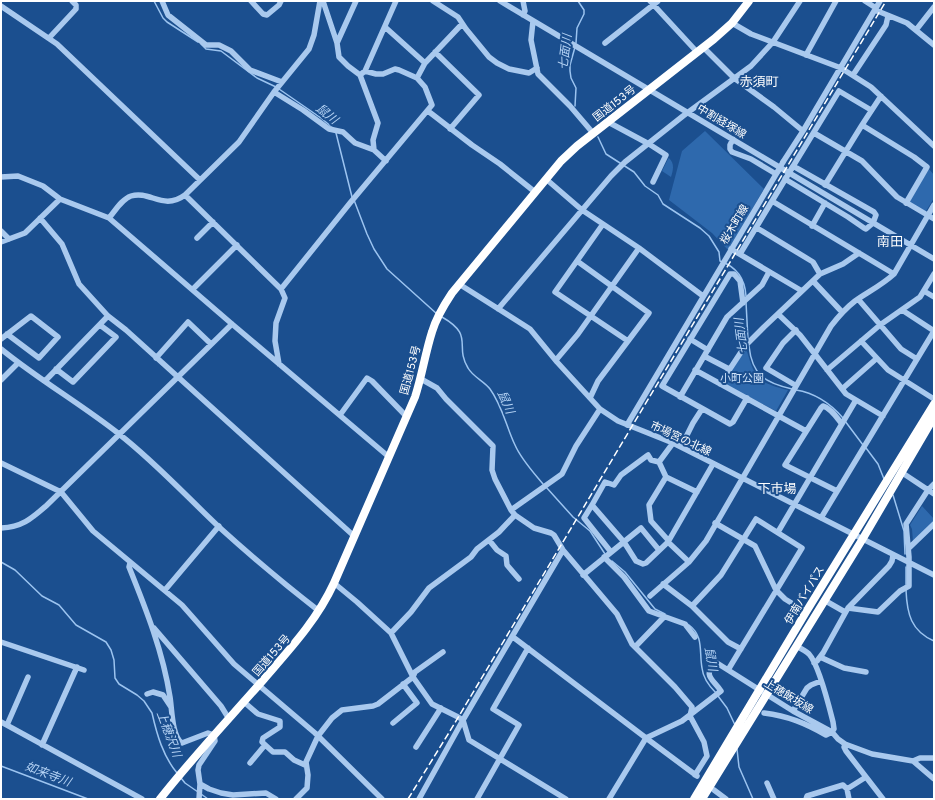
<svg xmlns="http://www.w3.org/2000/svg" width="935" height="800" viewBox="0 0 935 800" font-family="Overpass,'Noto Sans JP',sans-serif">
  <rect width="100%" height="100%" fill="#1b4f8f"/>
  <path fill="#2e69ad" d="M705 131 764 189 728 250 712 233 669 200 682 151Z
    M669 158C675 164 673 170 671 177L662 171 668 159Z
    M929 169 934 175V198L926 211H924L910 203 909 201Z
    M746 348C755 378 756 382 788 390L776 411 724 384 723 381Z
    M922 506 934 519V521L913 542 912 529 910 525Z"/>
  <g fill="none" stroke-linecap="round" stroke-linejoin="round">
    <path stroke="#9cc4f0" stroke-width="1.5" d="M154 1 163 18 167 22 198 42
      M576 43 577 28 584 14V10L578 1
      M201 44 206 49 221 51 257 78 276 87
      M279 89 321 118 333 128
      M575 106 576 88 571 78 570 71V65L575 47
      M336 133 352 197
      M598 137 606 154 634 172 645 186 658 195 663 204 700 228 709 236 719 252 720 261C737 267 745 279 746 296
      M354 200 367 234 374 249 387 269 437 314
      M746 302 748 340
      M442 317C475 336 454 345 468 368 473 377 484 381 490 389 502 405 506 426 515 445 521 459 533 472 543 484
      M749 346C752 375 765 383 792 389
      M796 390C815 393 830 403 843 418
      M845 421 863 445
      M866 448 878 464 884 479
      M546 487 573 517 590 531 605 554
      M893 495 904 531 905 554
      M612 561 625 572 655 609 665 614
      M1 562 15 570 42 596 59 605 76 625 106 642 111 650 114 660 115 678 119 684 137 695 144 701 152 713C157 735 163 756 177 773
      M906 567V585
      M906 590C907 614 911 631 934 641
      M689 625C704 636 699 652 702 668 703 678 709 686 716 693
      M718 696 727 708 735 725
      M737 749 739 767 753 799
      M1 766 88 799
      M181 778 185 783 198 792
      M201 794 208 799"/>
    <path stroke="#a9c9ee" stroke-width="5.5" d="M162 1 168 15 206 45H219L231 51 250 70 282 82
      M251 1 263 14 267 15 279 5 281 1
      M323 1 337 43 339 57 348 66 360 75 365 71 396 1
      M433 1 458 17 466 29 489 57 497 63 509 69 529 73 537 68
      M500 1 934 259
      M523 1 525 11 523 15
      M650 1 697 52
      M865 1 876 8
      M1 6 57 44 200 180
      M875 10 907 23 934 45
      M533 21 531 40 538 74 570 106 593 133
      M732 23 751 34 841 68 871 87 934 146
      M385 27 425 63
      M916 30 934 7
      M49 38 76 9V5L72 1
      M337 43 356 1
      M605 43 658 1
      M703 47 734 78 774 107 803 131
      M435 52 479 95 450 129
      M806 55 836 1
      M360 75 378 123 373 140 374 150
      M853 75 886 25 888 16
      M417 78 425 63 462 24
      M274 92 303 110 329 129 343 132 355 143 374 150 386 161
      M428 111 472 145 500 164 535 192
      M608 122 649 144 666 155 653 182
      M862 125 914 157 927 167 906 203
      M814 133 862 161 897 197 934 219
      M733 139 730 145V149L732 152 751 159 776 174
      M783 162 803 131 880 1
      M792 168 839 91 871 110
      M1 177 18 176 43 186 60 199 109 218 232 324 389 457
      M546 179 582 210 639 248 703 296
      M785 179 848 217 864 228 866 229 873 223 876 215 874 212 793 166
      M825 185 862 125 881 96
      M185 195 281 289 285 298 276 323 275 341 279 364
      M772 201 894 274
      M40 218 62 244 79 284 108 316 126 330 354 536
      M109 218C115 211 122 199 131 196 150 190 163 211 185 195L239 142 274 92 309 49 314 35 320 1
      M603 224 555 292 628 341
      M812 226 825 203
      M757 228 813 262 820 274
      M1 231 9 239
      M197 238 213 222
      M1 242 25 233 60 199
      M731 249 802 291
      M740 254 786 178
      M577 261 649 313 598 381 590 398
      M813 281 842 312
      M459 284 530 329 557 362 600 409 618 421 673 443 934 575
      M193 289 237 245
      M281 289 350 203 432 105 425 87 417 78 399 70 395 69 383 74H376L365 71
      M924 291 934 297
      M858 299 901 349 917 359
      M743 303 740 281 734 274H730L662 386 730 424 733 422 747 398
      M498 309 611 176 625 162 683 116 751 66 773 42 800 1
      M902 310 934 331
      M778 314 800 335 846 394 883 416
      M1 339 31 316 58 337 39 358 7 334
      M690 339 708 350
      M861 341 888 370 934 399
      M1 349C39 380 81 404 119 434 155 462 186 496 219 527 251 556 284 584 319 611
      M704 356 729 369
      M156 358 188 322 211 344
      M556 360 578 334 639 248
      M56 369 73 382 116 337 100 325
      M695 370 806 431
      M827 370 880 325 920 297 934 274
      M421 379 437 388 446 399 493 446 492 470 495 479 511 510 515 515 534 528 551 533 554 535 563 550 617 614 632 644 675 687 692 707 690 716 704 742 707 756 695 775
      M1 380 18 363
      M45 381 108 316
      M720 384 745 346 764 327 820 274 843 264 859 253
      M795 385 766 368 783 343 796 330
      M842 389 876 359
      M680 397 727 317 762 285 769 272
      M340 415 367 378 372 381 407 417
      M627 425 778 171
      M673 443 659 462 651 460 648 455 621 475 614 485 605 482 592 505 624 542 636 561 643 564 646 563 668 542 713 464
      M681 447 693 423 702 409
      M659 462 666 477
      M1 463 61 492 93 531 182 605 234 664 315 733 382 799
      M901 472 934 494
      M837 491 785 465 821 408 823 406C831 408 837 418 842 424
      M592 505 584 518 611 552
      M511 510 562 474 576 446 600 409
      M821 518 934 331
      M715 523 755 546 776 590 785 599 806 612
      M1 528C22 527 31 519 46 506L232 324
      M778 532 856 400
      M489 540 497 550 506 556 507 565 519 579
      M668 540 651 521 649 505 666 477 697 492
      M668 542 689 562
      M909 548 934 524
      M604 557 624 577 649 611 685 624 695 637
      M130 563 129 567C146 609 163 652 170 697 172 709 172 737 182 743L208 733 214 735 215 741 199 765 198 770 200 784 199 799
      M583 575 641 528 659 550
      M334 583 357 602 391 633 413 677 432 704 458 717 463 720 469 740 566 799
      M663 584 692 606 728 642 741 649
      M165 590 219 526
      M650 596 689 562 706 541 831 326C838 317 846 308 855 301 868 292 882 285 894 274L934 205
      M824 600 845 612
      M692 606 721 575 756 519 802 548 728 670
      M848 608 878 612 900 591 909 586V557L906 524 928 490 934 484
      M154 628 221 706 229 719
      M391 633 411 612 429 588 471 557 477 549 499 532 515 515
      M513 637 646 738 682 721 721 691C712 678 703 677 715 661
      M1 642 84 670
      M635 647 664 617
      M820 657 844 668 866 672
      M709 658 793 711 832 732 838 739 845 744 872 754 913 761 934 779
      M814 663 817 661 823 653 848 608 889 566 892 561 893 555
      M147 694 153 692 163 695 171 707
      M244 702 258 714 280 721V727L263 738 262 742 273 752H285L294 760 305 765
      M793 711 807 688 811 685 821 681
      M764 713C788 716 805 723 826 735L832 732 834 729 833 722C829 706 819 665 809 654 806 651 800 648 796 646
      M1 722 142 799
      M393 723 417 703 403 684
      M7 725 28 677
      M845 744 844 747 846 751 883 799
      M42 745 77 667
      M416 747 441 708
      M913 761 920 758H934
      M250 763 265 745
      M767 783 774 799
      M200 784 209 789 221 793 233 795 266 793 276 799
      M847 789 849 799
      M714 790 726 799
      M296 799 307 788 308 775 306 762 318 736 332 718 342 710 373 706 378 704 413 677 415 672 443 652
      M419 799 463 720 563 550
      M477 799 519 725 493 709 528 648
      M609 799 646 738 697 776
      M806 799 807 796 843 785 847 789 866 777"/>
    <path stroke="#fff" stroke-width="8" d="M160 799C193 757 229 719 264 679 290 649 317 620 334 583L415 397C422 376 425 354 432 332 436 318 444 305 452 293L561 161 577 146 714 39 732 23 749 1
      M694 799 806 612 934 404
      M702 799 862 540 934 417"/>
    <path stroke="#fff" stroke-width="1.5" stroke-dasharray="7 3" stroke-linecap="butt" d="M408 799 450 731 886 1"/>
    <path stroke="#a9c9ee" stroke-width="5.5" d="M778 171 783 162
      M786 178 792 168"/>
  </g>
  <g text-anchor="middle" stroke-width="4" stroke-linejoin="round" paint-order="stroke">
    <g font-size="11" fill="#fff" stroke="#1b4f8f">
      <text transform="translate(614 103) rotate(-38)" y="4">国道153号</text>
      <text transform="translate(722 121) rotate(31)" y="4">中割経塚線</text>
      <text transform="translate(734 224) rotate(-59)" y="4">桜木町線</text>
      <text transform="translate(410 370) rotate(-75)" y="4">国道153号</text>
      <text transform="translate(681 438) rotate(25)" y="4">市場宮の北線</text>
      <text transform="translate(804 595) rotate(-59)" y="4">伊南バイパス</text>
      <text transform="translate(271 655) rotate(-49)" y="4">国道153号</text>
      <text transform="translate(789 696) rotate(31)" y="4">上穂飯坂線</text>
    </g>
    <g font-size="11" fill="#cfe3fa" stroke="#1b4f8f">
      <text x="742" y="382">小町公園</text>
    </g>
    <g font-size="12" font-style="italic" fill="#b5d3f5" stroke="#1b4f8f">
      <text transform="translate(565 52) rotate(-83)" y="4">七面川</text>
      <text transform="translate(327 114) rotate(39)" y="4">鼠川</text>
      <text transform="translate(741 336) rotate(-97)" y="4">七面川</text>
      <text transform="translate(506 402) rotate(66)" y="4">鼠川</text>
      <text transform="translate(711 659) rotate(80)" y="4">鼠川</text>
      <text transform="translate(169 734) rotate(69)" y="4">上穂沢川</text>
      <text transform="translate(48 774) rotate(21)" y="4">如来寺川</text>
    </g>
    <g font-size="13" fill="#fff" stroke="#1b4f8f">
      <text x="759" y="86">赤須町</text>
      <text x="890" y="246">南田</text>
      <text x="777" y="493">下市場</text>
    </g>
  </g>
  <rect width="935" height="800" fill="none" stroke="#ffffff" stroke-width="4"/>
</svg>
